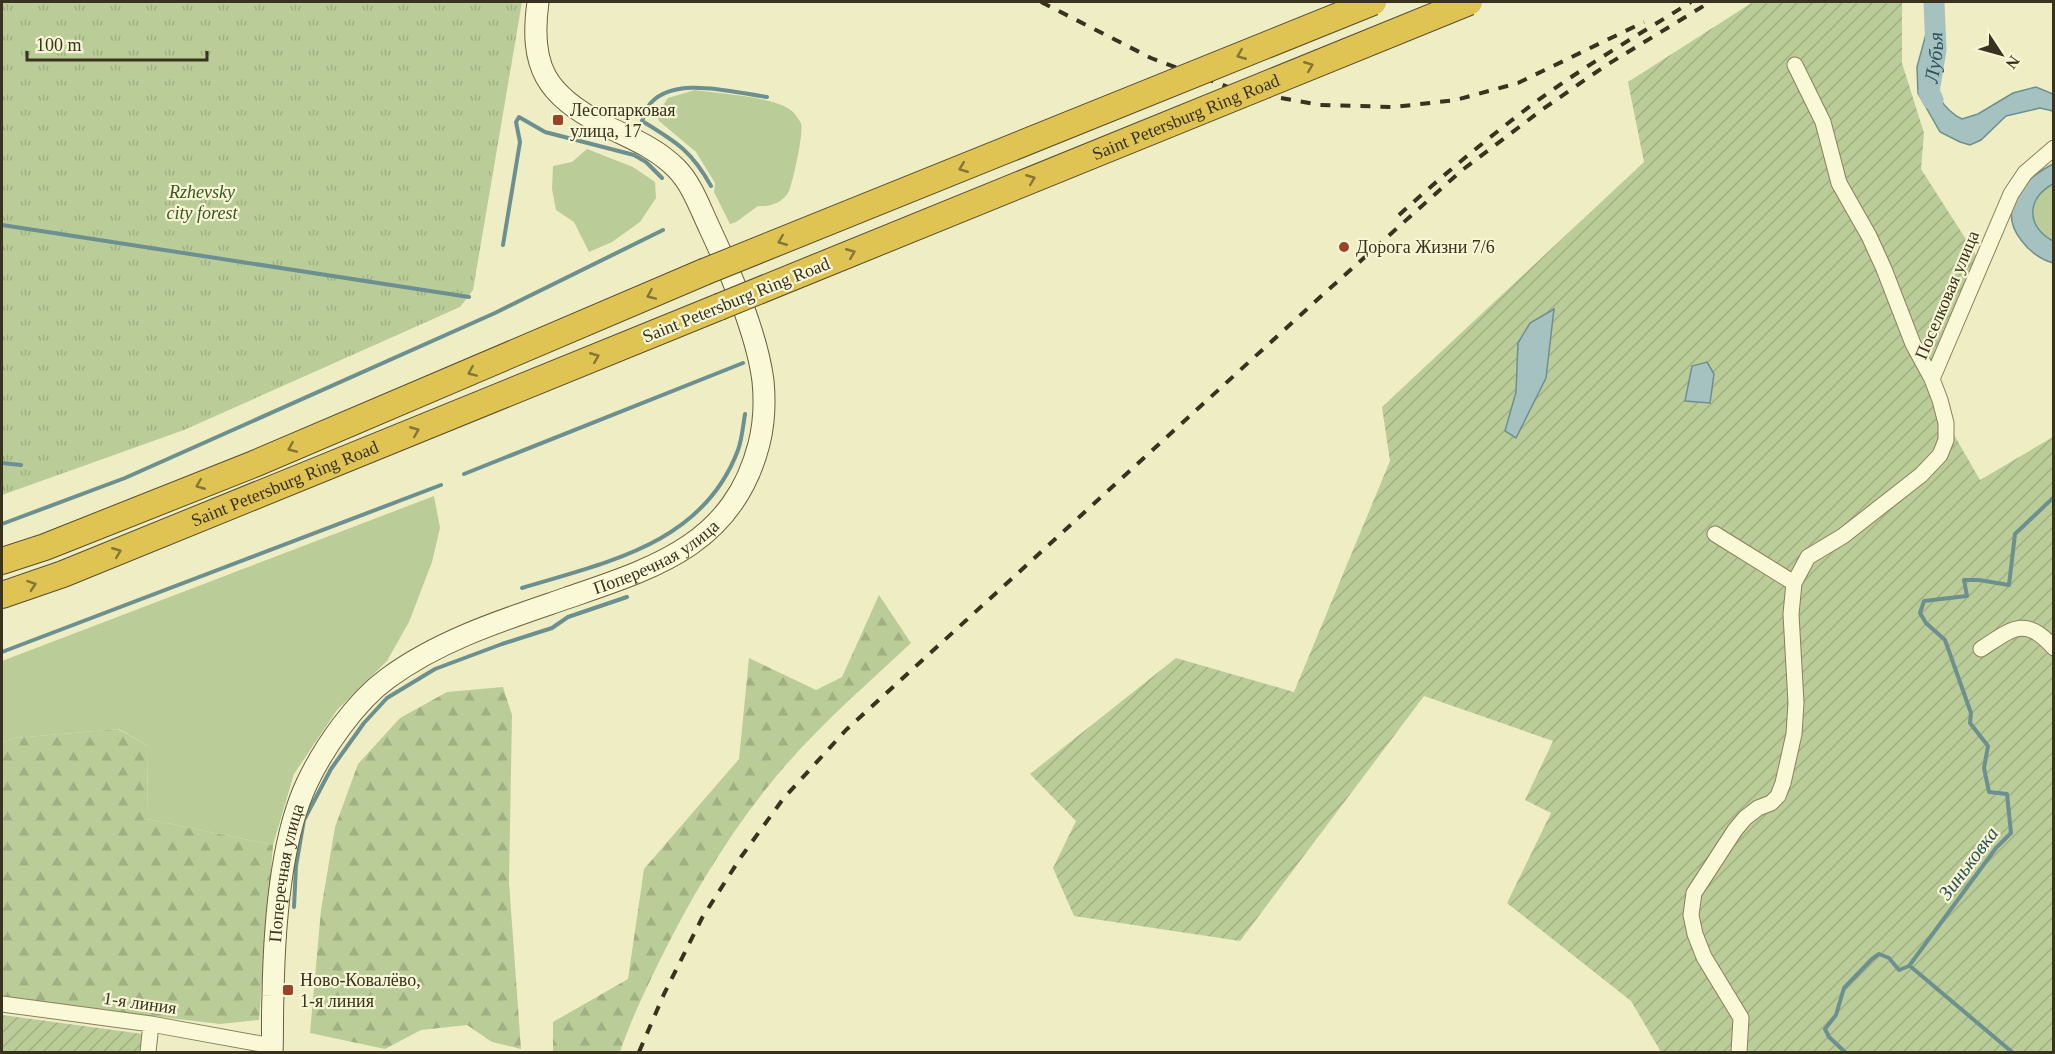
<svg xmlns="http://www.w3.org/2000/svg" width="2055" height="1054" viewBox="0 0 2055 1054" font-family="Georgia,serif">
  <defs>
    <pattern id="forest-firs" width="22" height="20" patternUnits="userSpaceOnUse" patternTransform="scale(1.5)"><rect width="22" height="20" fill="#bacd98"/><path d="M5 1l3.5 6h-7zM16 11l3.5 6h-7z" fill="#a1b083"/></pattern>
    <pattern id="park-tufts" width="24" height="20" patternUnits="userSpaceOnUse" patternTransform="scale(1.5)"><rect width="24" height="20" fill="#bacd98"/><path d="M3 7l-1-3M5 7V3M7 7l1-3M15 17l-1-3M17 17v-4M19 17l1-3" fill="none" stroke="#a1b083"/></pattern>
    <pattern id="garden-furrows" width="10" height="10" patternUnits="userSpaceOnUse" patternTransform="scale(1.5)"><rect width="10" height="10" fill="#bacd98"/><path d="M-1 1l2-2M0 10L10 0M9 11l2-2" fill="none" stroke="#a1b083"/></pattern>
  </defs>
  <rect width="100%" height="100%" fill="#efedc4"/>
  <path fill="#bacd98" d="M695 90C719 94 776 96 793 112 795 114 800 121 801 123 804 133 793 181 789 191 783 203 770 207 758 206L736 222 730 224 714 192 715 183 696 152 659 121 657 114 668 98Z
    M587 149 633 167 655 182 656 198 640 222 612 242 589 252 574 222 556 210 552 189 553 166 572 162Z
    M2053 184V241C2026 227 2026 198 2053 184Z
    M434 496 440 528 432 562 409 622 387 661 337 710 294 774 273 845 147 819 148 746 119 729 15 738 2 743V661Z"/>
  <path fill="url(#forest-firs)" d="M879 595 911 643C861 690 808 735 766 789 723 843 688 903 658 964 644 993 630 1022 620 1052H553V1022L628 979 644 869 739 759 749 658 816 690 842 677Z
    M503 687 512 715 509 882 521 1049 492 1042 467 1025 421 1030 385 1049 310 1033 321 910 335 827 358 764 400 718 447 692Z
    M118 729 148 746 147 819 273 845 259 1020 220 1024 2 998V743L15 738Z"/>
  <path fill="url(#park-tufts)" d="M2 2H522L473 290 460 307 184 430 2 495Z"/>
  <path fill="url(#garden-furrows)" d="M1753 2H1902V63L1924 133 1921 169 1976 255 1923 381 1980 480 2053 437V1052H1661L1631 1001 1507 903 1551 813 1525 800 1553 741 1424 696 1240 941 1074 916 1053 868 1076 821 1030 774 1176 658 1294 692 1390 461 1382 407 1644 162 1628 82Z
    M2 1015 143 1034 141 1052H2Z"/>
  <path fill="#a6c2c0" stroke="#6c9090" stroke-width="1.5" d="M1927 2H1940C1941 9 1943 17 1943 25 1942 40 1931 55 1931 70 1930 89 1945 111 1962 119L1978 114 2013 93 2036 87 2053 94V111L2040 108 2006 116 1981 140 1970 145 1960 142 1940 132 1918 93 1917 67 1926 34Z
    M2053 164V184C2026 198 2026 227 2053 241V263C2039 259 2030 252 2021 240 1996 207 2024 179 2053 164Z
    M1554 309 1546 378 1516 438 1505 431 1516 392 1518 343 1530 323Z
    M1707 362 1714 374 1710 403 1685 401 1692 366Z"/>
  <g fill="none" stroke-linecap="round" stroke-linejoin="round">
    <path stroke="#6c9090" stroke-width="4" d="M711 186C691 150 676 142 642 121 644 117 645 111 647 108 669 73 735 93 767 97
      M2 225 469 297
      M503 245 520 142 516 122 519 117 545 132 634 155 646 162 662 178
      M2 463 21 465
      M464 474 743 363
      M2 524 125 478 495 313 663 230
      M522 588C607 562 703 544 738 450 742 439 743 426 745 414
      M2 652 441 485
      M294 907 296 866 304 820 331 769 364 723 387 698 435 669 502 644 552 628 568 617 627 597
      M1910 966 2012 1052
      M1845 1052 1829 1037 1825 1029 1836 1015 1844 988 1872 959 1879 954 1889 958 1899 970 1909 966 1996 848 2011 833 2007 794 1989 792 1984 768 1988 746 1970 723 1971 713 1945 640 1926 623 1920 613 1924 601 1967 596 1964 580H1979L2009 585 2015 534 2054 497"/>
    <path stroke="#a6c2c0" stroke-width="21" id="s1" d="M1933 100 1929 92 1936 50 1934 2"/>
    <g stroke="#8a7f5a" stroke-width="17">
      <path id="street" d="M1932 379 2011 194 2025 173 2054 148
        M1715 534 1794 583
        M1981 649C2012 629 2025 615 2054 648
        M2 1004 151 1024 272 1046
        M148 1052 151 1024
        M1739 1052 1741 1018 1704 957 1695 934 1691 915 1694 893 1735 830 1745 818 1758 808 1771 803 1778 796 1783 783 1794 734 1796 703 1791 614 1794 583 1808 557 1843 536 1921 475 1940 455 1946 440V423L1940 400 1932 379 1913 344 1884 269 1869 236 1839 183 1823 122 1795 65"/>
    </g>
    <g stroke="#6b603d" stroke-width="23">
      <g id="secondary">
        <path id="s2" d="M272 1052C273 1034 272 1015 273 996 274 933 280 840 307 783 324 747 356 701 388 678 441 639 506 619 567 598 654 568 733 545 759 444 764 424 765 401 763 381 757 333 730 272 710 229 700 208 692 184 676 168 655 147 630 138 604 125 546 95 529 67 538 2"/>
      </g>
    </g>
    <g stroke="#574c2e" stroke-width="28">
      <g id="highway">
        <path d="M2 561 45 547 254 464 704 272"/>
        <path id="s3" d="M2 595 63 574 719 307"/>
      </g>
    </g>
    <use href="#street" stroke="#f9f8d7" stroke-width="15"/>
    <use href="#secondary" stroke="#f9f8d7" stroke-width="21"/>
    <use href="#highway" stroke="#dfc454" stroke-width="26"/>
    <path stroke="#39321e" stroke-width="4" stroke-dasharray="10 10" stroke-linecap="butt" d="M1041 2 1151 58 1236 90 1320 105 1394 107 1456 100 1518 83 1644 22
      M1399 215C1443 175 1489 137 1537 101 1586 65 1640 34 1691 2
      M639 1052 664 994 702 918 741 857 783 799 846 730 1318 299 1461 171 1543 109 1605 66 1710 2"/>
    <g stroke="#574c2e" stroke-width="28" stroke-linecap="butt">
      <g id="highway-bridge">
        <path d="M704 272 1373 2"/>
        <path id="s4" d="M719 307 1469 2"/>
      </g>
    </g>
    <use href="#highway-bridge" stroke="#dfc454" stroke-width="26"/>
  </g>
  <defs><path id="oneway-chevron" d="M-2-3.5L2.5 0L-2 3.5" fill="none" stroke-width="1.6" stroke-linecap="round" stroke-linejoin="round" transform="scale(1.5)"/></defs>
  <g stroke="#847436">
    <use href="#oneway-chevron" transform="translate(1241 55) rotate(158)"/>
    <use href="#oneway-chevron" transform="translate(1309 66) rotate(-22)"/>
    <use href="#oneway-chevron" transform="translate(963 168) rotate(158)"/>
    <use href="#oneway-chevron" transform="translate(1031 179) rotate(-22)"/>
    <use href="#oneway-chevron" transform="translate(782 241) rotate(158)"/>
    <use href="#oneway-chevron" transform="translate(851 253) rotate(-22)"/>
    <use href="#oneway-chevron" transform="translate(651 295) rotate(157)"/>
    <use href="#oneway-chevron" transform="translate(595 357) rotate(-22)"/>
    <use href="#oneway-chevron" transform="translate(472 372) rotate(157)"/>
    <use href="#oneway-chevron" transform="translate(415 431) rotate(-22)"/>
    <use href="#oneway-chevron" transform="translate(292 448) rotate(157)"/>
    <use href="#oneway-chevron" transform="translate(200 485) rotate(158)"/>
    <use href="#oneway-chevron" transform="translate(117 552) rotate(-22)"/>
    <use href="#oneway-chevron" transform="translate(32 585) rotate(-19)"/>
  </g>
  <g fill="#994429" stroke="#f6f5d4" stroke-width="2">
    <rect x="552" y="114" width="12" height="12" rx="3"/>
    <circle cx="1344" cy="247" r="6"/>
    <rect x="282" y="984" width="12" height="12" rx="3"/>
  </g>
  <g text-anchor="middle" stroke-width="4.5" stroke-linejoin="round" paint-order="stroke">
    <g font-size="18" fill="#39321e" stroke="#f6f5d4" text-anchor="start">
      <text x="570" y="116">Лесопарковая<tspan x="570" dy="21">улица, 17</tspan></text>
      <text x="1356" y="253">Дорога Жизни 7/6</text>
      <text x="300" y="986">Ново-Ковалёво,<tspan x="300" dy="21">1-я линия</tspan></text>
    </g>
    <g font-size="18" fill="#39321e" stroke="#f6f5d4">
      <text dy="6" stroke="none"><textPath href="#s4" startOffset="504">Saint Petersburg Ring Road</textPath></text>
      <text transform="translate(1947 295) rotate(-67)" y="6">Поселковая улица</text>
      <text transform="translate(736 300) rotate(-22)" y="6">Saint Petersburg Ring Road</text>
      <text dy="6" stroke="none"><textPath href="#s3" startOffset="304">Saint Petersburg Ring Road</textPath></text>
      <text dy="6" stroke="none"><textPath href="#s2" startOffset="702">Поперечная улица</textPath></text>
      <text dy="6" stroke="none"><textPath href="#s2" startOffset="180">Поперечная улица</textPath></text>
      <text transform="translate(140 1003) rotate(8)" y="6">1-я линия</text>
    </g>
    <g font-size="18" font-style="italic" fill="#3d5625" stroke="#f6f5d4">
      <text x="202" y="198">Rzhevsky<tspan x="202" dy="21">city forest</tspan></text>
    </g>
    <g font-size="20" font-style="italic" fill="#2d5159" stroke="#f6f5d4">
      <text dy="7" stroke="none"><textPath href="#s1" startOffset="44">Лубья</textPath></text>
      <text transform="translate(1968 863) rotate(-53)" y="7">Зиньковка</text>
    </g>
  </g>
  <rect width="2055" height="1054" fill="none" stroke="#39321e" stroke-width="6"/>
  <g transform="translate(2001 54) rotate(126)" stroke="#f6f5d4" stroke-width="4.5" paint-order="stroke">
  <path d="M0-4.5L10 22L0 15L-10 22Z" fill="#39321e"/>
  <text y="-9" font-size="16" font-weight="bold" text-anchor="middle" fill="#39321e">N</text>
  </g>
  <path d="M27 51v9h180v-9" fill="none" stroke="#39321e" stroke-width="3"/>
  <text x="36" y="51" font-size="18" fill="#39321e" stroke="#f6f5d4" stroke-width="4.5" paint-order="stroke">100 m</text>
</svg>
